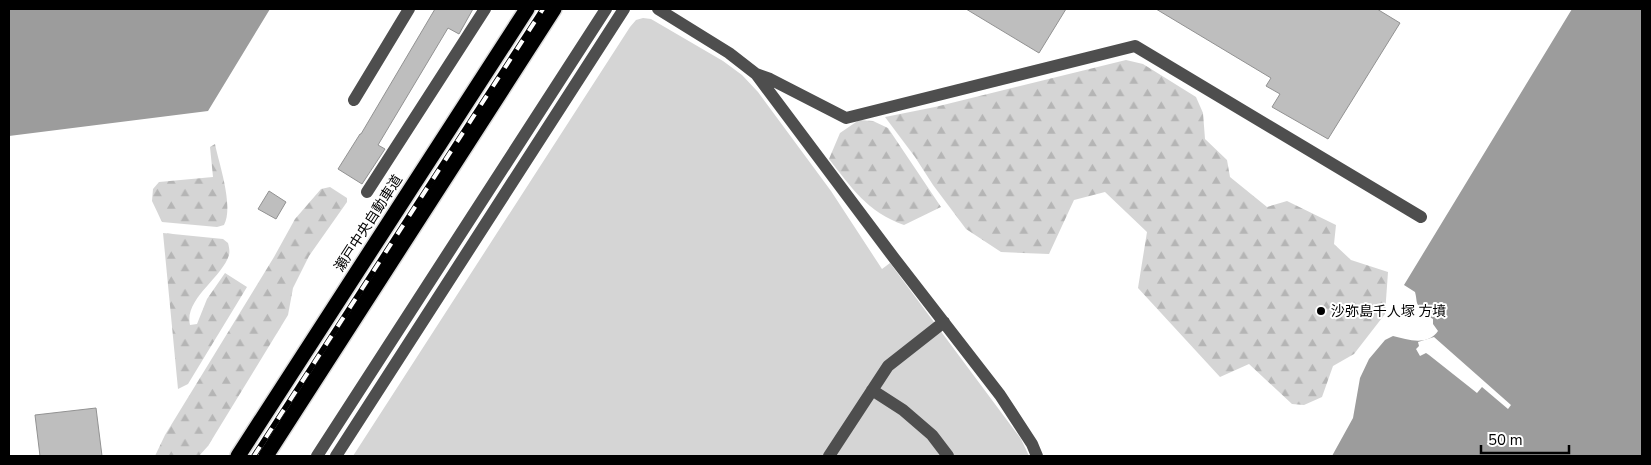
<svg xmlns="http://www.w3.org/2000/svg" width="1651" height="465" viewBox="0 0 1651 465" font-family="'Nunito Sans','Noto Sans JP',sans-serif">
  <defs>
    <pattern id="forest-firs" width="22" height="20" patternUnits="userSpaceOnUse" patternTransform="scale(1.25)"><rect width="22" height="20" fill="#d5d5d5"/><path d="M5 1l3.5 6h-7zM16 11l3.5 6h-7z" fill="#b5b5b5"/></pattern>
  </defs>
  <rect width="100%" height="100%" fill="#fff"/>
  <path fill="url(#forest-firs)" d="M1126 60 1143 64 1196 97 1203 113 1205 139 1227 160 1230 177 1267 207 1287 201 1336 225 1334 244 1351 260 1388 272 1385 314 1354 354 1333 366 1322 397 1304 405 1292 404 1249 364 1220 377 1138 288 1147 232 1105 192 1074 200 1049 254 1001 252 966 229 933 185 915 157 885 117 935 107Z
    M859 120 873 121 888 128 941 207 904 225C867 212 852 188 829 159L840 133Z
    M215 144C219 164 234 206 224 225L217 227 162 222 152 201 153 189 159 182 213 177 210 147Z
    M330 187 347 198V202L309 256 293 288 288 315 208 446 199 456H155L165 435 274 257 295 219 321 189Z
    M163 233 223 239 228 243C229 247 230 251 229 255 222 278 184 299 190 325L197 324 207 299 225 273 247 287 188 384 178 389Z"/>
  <path fill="#d5d5d5" d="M643 18 651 19 723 61 742 75 758 92 831 191 882 269 890 263 1021 439 1029 456H353L630 27 636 20Z"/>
  <path fill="#9c9c9c" d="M9 9H270L208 111 9 136Z
    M1572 9H1642V456H1332L1353 418 1360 378 1369 359 1385 340 1393 336C1408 340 1428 346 1438 331L1433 324V319L1426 315V311C1414 304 1418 303 1415 292L1404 285Z"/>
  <path fill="#fff" d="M1434 337 1511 405 1508 409 1482 387 1477 393 1429 355 1426 353 1420 356 1416 349 1419 346 1418 342Z"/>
  <path fill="#bebebe" stroke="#929292" d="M435 9H473L459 34 448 28 378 145 385 149 362 184 338 169 360 134H361Z
    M966 9H1066L1039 53Z
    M1156 9H1377L1400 23 1328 139 1272 107 1280 94 1266 86 1271 78Z
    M269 191 286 202 276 219 258 209Z
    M96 408 102 456H40L35 415Z"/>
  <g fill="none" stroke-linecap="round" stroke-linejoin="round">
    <g stroke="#dbdbdb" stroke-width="18">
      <path id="highway" d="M238 456 527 9
        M266 456 554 9"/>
    </g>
    <path stroke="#4e4e4e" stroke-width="12" d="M658 9 729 53 756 74 894 258 1000 395 1032 444 1037 456
      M756 74 770 79 846 118 1135 46 1421 217
      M354 100 409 9
      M367 192 485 9
      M872 390 903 410 932 435 948 456
      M317 456 606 9
      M336 456 624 9
      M829 456 888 366 944 322"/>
    <use href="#highway" stroke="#000" stroke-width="15"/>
    <g stroke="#000" stroke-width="5.5">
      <path id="rail" d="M254 456 543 9"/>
    </g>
    <use href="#rail" stroke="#fff" stroke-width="4" stroke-dasharray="11" stroke-linecap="butt"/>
  </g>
  <circle fill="#000" stroke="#fff" stroke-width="2" cx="1321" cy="311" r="5"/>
  <g text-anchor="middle" stroke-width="4" stroke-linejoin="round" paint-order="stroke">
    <g font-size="14" fill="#000" stroke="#fff">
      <text transform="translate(368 223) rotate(-57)" y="5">瀬戸中央自動車道</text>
    </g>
    <g font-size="14" fill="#000" stroke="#fff" text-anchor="start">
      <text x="1331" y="316">沙弥島千人塚 方墳</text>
    </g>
  </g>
  <rect width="1651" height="465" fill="none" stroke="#000000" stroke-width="20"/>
  <path d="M1481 445v8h88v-8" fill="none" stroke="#000000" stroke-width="2.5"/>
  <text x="1488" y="445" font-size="15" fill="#000000" stroke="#ffffff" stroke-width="4" paint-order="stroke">50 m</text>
</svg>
